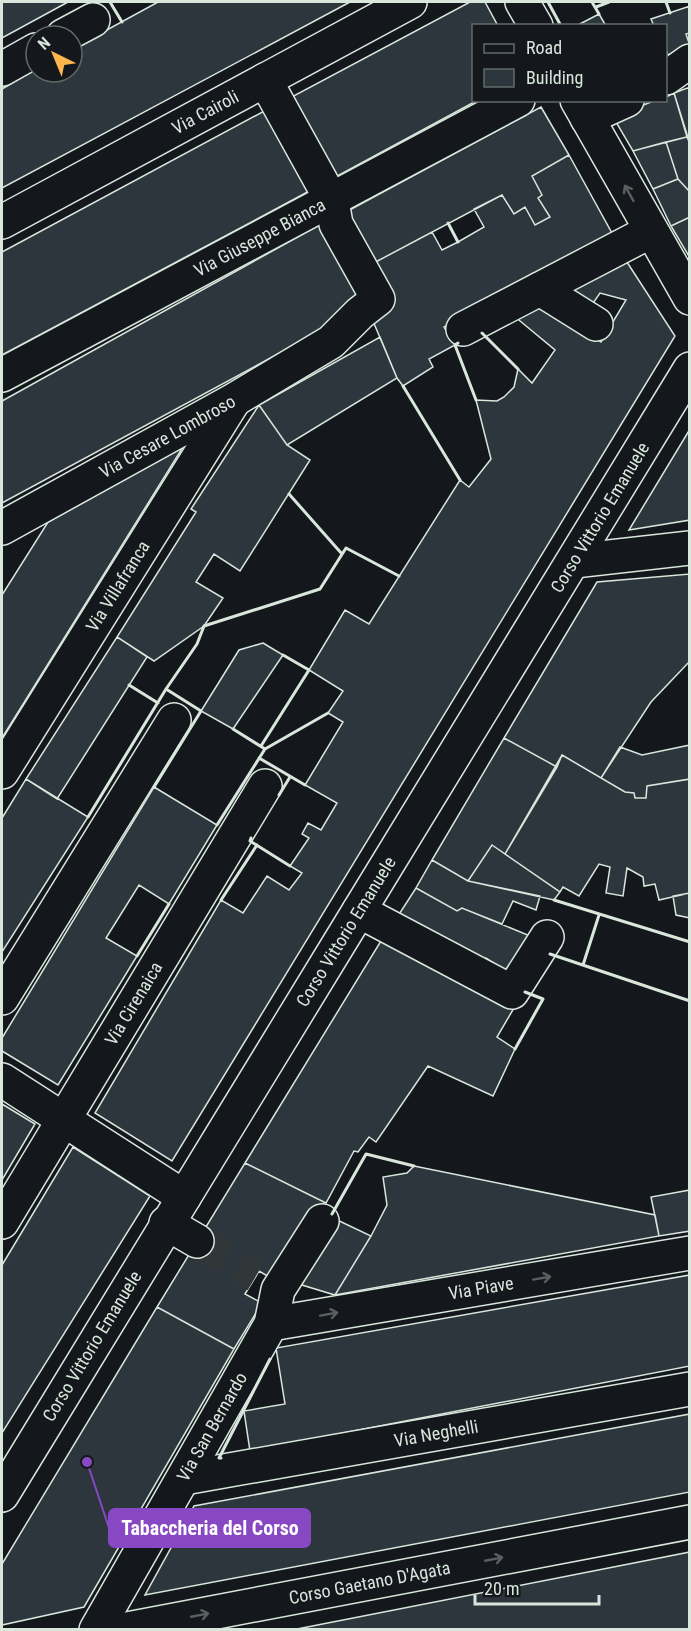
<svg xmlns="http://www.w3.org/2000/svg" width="691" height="1631" viewBox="0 0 691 1631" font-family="'Roboto Condensed',sans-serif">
  <rect width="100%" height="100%" fill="#14181c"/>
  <path fill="#2c363c" stroke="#d8e6dc" stroke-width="1.5" d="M2 2H68L2 38Z
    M158 2H350L2 188V89L36 69V72H72V49Z
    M470 2H485L498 26H474V100H478L330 180 286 100Z
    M690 6V33L686 34 690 46 668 55 666 50V26H654L651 19Z
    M599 14 606 26H576Z
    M690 87V144L674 93Z
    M674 93 687 137 633 151 613 117 656 100H666V97Z
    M541 107 569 155 532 176 542 195 538 198 550 217 535 225 525 207 514 214 502 195 370 265 344 213Z
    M268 109 315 188 2 355V252Z
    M687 137 690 144V192L678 179 666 142Z
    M666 142 678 179 653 189 633 151Z
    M569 155 613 235 444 327 455 345 429 359 433 367 403 386 397 378 370 314 394 304 370 265 432 232 442 250 458 242 484 227 474 209 502 195 514 214 525 207 535 225 550 217 538 198 542 195 532 176Z
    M678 179 690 192V217L671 226 653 189Z
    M690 217V258L671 226Z
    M321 224 366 300 313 335 2 503V401Z
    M623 256 675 336 172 1161 95 1113 221 900 243 913 267 876 289 890 302 873 290 866 309 838 302 834 308 823 321 830 337 803 305 785 343 722 328 713 343 691 309 670 345 610 369 624 460 480 469 487 491 459 476 400 497 401 504 397 514 387 518 369 532 383 555 350 514 316 540 302 601 342 626 300 600 293 589 309 561 291Z
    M380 337 397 378 287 445 259 405Z
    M259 405 287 445 310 460 240 571 214 554 196 582 223 598 204 626 154 661 117 637 196 512 191 509Z
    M690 429V520L629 530Z
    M183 447 2 738V595L48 522Z
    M690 574V661L651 702 601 778 562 755 557 767 504 738 597 582Z
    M117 637 147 657 57 799 26 779Z
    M263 643 283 655 233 729 201 711 239 650Z
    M504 738 557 767 505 854 492 845 468 881 432 860Z
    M690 745V779L647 786 646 798H635L634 793 625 792 601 778 620 747 642 755Z
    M562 755 625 792 634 793 635 798H646L647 786 690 779V893L659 900 655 884 644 886 643 877 627 868 623 896 606 893 610 867 599 864 579 896 563 887 560 892 505 854Z
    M26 779 88 817 2 952V818Z
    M154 787 217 825 169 904 139 885 106 938 137 956 58 1085 2 1051V1038Z
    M492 845 560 892 554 900 468 881Z
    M432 860 468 881 540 896 536 910 513 901 502 924 462 908 457 911 416 888Z
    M416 888 457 911 462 908 535 938 509 973 486 958 475 962 396 919Z
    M690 893V918L676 915 673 896Z
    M384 936 488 991 514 1008 497 1037 515 1049 493 1096 428 1066 376 1142 369 1137 358 1152 354 1151 326 1203 245 1163Z
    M2 1104 35 1124 2 1180Z
    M73 1147 150 1196 2 1433V1265Z
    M245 1163 326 1203 276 1281 259 1271 256 1276 245 1294 262 1303 234 1349 157 1307Z
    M414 1166 655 1215 659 1236 335 1295 371 1236 387 1205 383 1177 407 1173Z
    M690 1190V1231L659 1236 651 1197Z
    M331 1217 371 1236 335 1295 292 1282Z
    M690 1275V1366L250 1451 244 1411 285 1404 276 1348Z
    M157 1307 234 1349 84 1607 2 1625V1564Z
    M690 1414V1492L145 1595 194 1506Z
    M690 1552V1630H292Z"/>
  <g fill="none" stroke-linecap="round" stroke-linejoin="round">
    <path stroke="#313739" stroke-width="33" stroke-dasharray="33 16" stroke-linecap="butt" d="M197 1241 256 1276"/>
    <g stroke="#d8e6dc" stroke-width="36">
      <g id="minor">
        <path d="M522 2 536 26"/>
        <path d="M63 36 93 20"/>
        <path d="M2 69 36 50"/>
        <path d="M666 78 690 61"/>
        <path d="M577 100 690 298"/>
        <path d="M587 118 627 100"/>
        <path id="s1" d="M2 222 410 2"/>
        <path d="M540 289 596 324"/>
        <path d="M463 329 651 231"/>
        <path id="s2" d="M2 375 518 100"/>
        <path id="s3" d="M2 528 234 400 331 342 360 313 378 299 336 224 332 201 265 80"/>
        <path d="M574 561 690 548"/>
        <path id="s4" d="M2 772 233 402"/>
        <path d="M359 911 512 992 547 937"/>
        <path d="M2 998 174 720"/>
        <path d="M2 1080 184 1197"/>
        <path id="s5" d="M2 1222 265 786"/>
        <path d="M166 1223 197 1241"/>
        <path id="s6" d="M271 1324 690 1253"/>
        <path id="s7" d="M184 1478 690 1389"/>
        <path id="s8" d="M96 1630 271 1324 278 1290 322 1221"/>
        <path id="s9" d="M122 1630 690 1522"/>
      </g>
    </g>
    <g stroke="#d8e6dc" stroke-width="36">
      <g id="major">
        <path id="s10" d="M2 1495C229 1118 463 746 690 369"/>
      </g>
    </g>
    <use href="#minor" stroke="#14181c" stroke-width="33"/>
    <use href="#major" stroke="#14181c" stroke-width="33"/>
    <path stroke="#d8e6dc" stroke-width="3" d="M110 2 122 22
      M548 2 561 26
      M592 2 599 14
      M666 2 670 13
      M596 7 609 2
      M448 223 458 242
      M482 333 518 369
      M458 343 455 345 476 400
      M403 386 460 480
      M289 494 342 554
      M129 685 158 703
      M166 689 197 644 204 626 320 589 346 548 399 576
      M261 746 309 670 283 655
      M265 749 328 713
      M259 758 305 785
      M279 795 290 777
      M88 817 166 689 201 711 154 787
      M217 825 265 749 233 729
      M251 838 250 841 290 866
      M221 900 257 845
      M554 900 690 942
      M550 954 690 1001
      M137 956 169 904
      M583 965 599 915
      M515 1049 543 999 525 992
      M332 1214 366 1154 414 1166
      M221 1458H219L270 1359"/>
  </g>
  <defs><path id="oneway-shaft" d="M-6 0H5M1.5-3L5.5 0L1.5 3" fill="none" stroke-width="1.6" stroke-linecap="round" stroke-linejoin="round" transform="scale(1.5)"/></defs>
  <g stroke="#59605f">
    <use href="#oneway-shaft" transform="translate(629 193) rotate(-119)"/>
    <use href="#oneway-shaft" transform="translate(542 1278) rotate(-10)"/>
    <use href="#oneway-shaft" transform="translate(329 1314) rotate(-10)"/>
    <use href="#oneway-shaft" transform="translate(494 1559) rotate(-11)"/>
    <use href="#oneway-shaft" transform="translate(200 1615) rotate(-11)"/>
  </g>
  <g text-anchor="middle" stroke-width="4.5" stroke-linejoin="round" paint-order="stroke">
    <g font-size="18" fill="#d8e6dc" stroke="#14181c">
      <text dy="6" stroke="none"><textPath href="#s1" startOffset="231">Via Cairoli</textPath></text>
      <text dy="6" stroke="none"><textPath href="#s2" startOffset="292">Via Giuseppe Bianca</textPath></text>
      <text dy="6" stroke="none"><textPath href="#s3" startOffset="189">Via Cesare Lombroso</textPath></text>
      <text dy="6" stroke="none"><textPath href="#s10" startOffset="1146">Corso Vittorio Emanuele</textPath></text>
      <text dy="6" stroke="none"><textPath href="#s4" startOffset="219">Via Villafranca</textPath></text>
      <text dy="6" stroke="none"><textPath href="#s10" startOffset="660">Corso Vittorio Emanuele</textPath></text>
      <text dy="6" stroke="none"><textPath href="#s5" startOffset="255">Via Cirenaica</textPath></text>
      <text dy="6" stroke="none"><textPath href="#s6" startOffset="213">Via Piave</textPath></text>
      <text dy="6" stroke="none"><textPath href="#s10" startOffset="174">Corso Vittorio Emanuele</textPath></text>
      <text dy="6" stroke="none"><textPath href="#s8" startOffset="234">Via San Bernardo</textPath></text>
      <text dy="6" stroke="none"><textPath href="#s7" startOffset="256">Via Neghelli</textPath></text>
      <text dy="6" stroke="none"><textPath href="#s9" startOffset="252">Corso Gaetano D'Agata</textPath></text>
    </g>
  </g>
  <path fill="none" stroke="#8948c3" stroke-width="2" d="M87 1462L109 1528"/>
  <circle fill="#8948c3" stroke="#14181c" stroke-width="2" cx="87" cy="1462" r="6"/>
  <rect fill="#8948c3" stroke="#8948c3" stroke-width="2" x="109" y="1509" width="201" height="38" rx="6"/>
  <g font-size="20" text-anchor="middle" font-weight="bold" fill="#fff">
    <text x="210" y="1535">Tabaccheria del Corso</text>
  </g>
  <rect width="691" height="1631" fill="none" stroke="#d8e6dc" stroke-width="6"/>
  <rect x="472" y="24" width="195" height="78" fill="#14181c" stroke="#626a69" stroke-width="1.5"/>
  <rect x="484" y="44" width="30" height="9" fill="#14181c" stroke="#626a69" stroke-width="1.5"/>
  <text x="526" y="54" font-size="18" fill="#d8e6dc">Road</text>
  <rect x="484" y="69" width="30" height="18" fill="#2c363c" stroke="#626a69" stroke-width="1.5"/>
  <text x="526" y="84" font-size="18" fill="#d8e6dc">Building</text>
  <g transform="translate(54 54) rotate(317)"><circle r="28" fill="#14181c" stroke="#626a69" stroke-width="1.5"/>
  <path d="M0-4.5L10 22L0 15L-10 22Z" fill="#ffb74d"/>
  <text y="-9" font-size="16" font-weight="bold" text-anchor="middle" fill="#d8e6dc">N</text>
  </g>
  <path d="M475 1595v9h124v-9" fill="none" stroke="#d8e6dc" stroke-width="3"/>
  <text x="484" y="1595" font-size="18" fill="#d8e6dc" stroke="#14181c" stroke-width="4.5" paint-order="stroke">20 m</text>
</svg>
